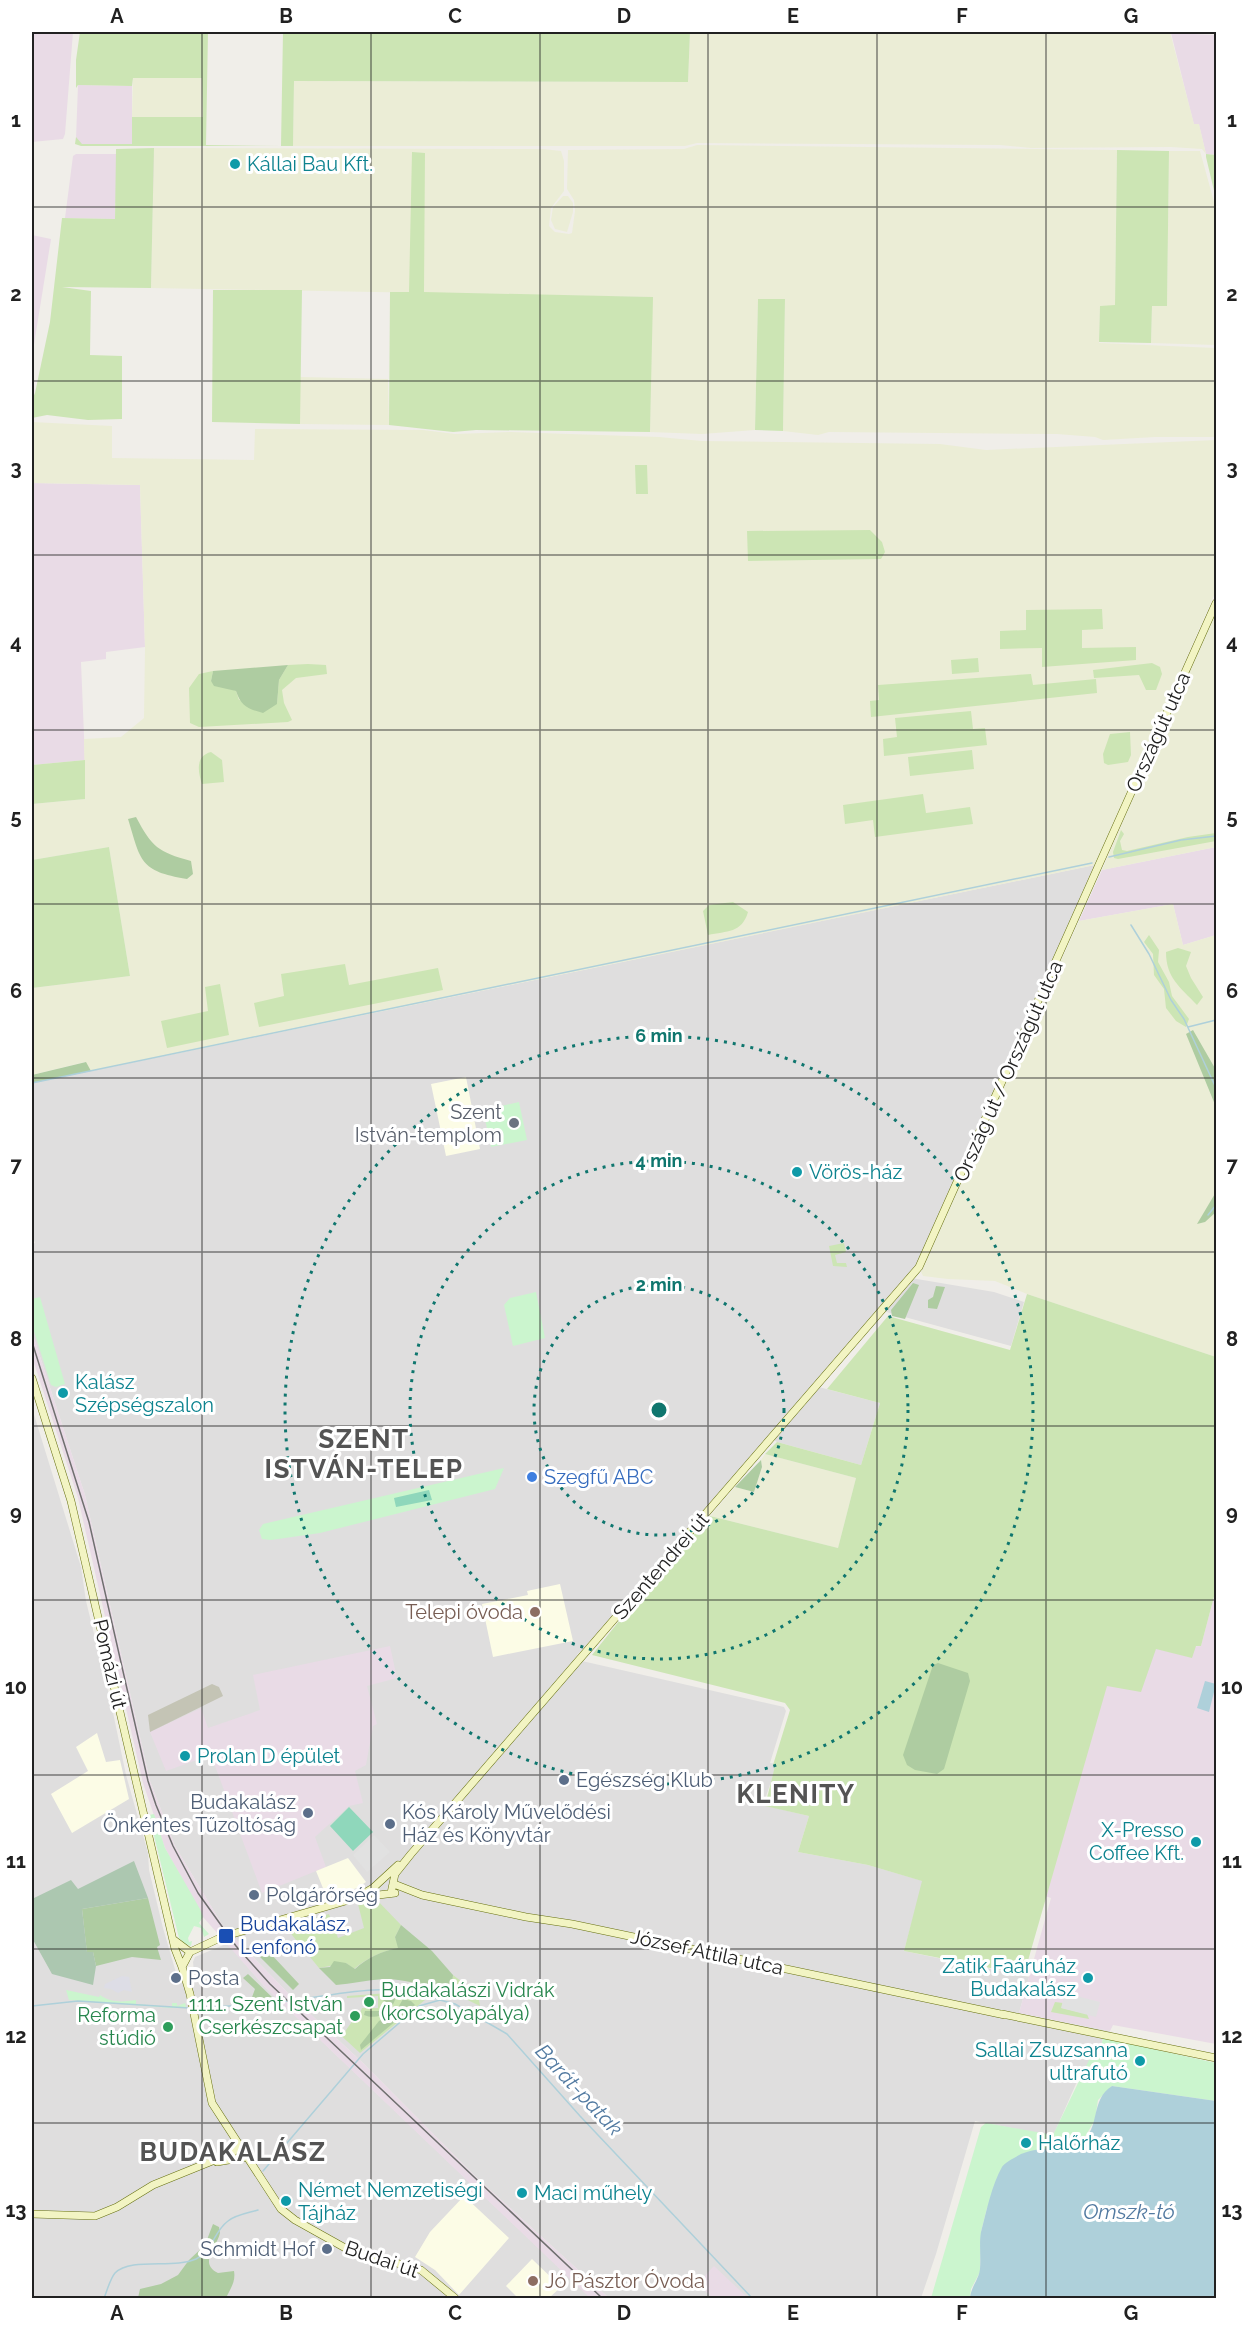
<svg xmlns="http://www.w3.org/2000/svg" width="1248" height="2330" viewBox="0 0 1248 2330" font-family="Raleway,sans-serif">
  <rect width="100%" height="100%" fill="#f0eee9"/>
  <path fill="#dfdede" d="M1095 865 911 1278 994 1292 1024 1302 1011 1346 879 1310 815 1386 880 1403 861 1465 777 1442 768 1436 614 1615 577 1655 582 1661 784 1707 786 1711 770 1763 777 1764 763 1805 809 1816 798 1852 868 1865 923 1881 904 1951 1029 1977 1019 2013 1110 2031 1109 2039 1103 2038 1098 2059 1079 2077 1053 2136 975 2121 936 2254 921 2298H609L476 2177 363 2063 289 1994 223 1926 175 1846 150 1781 85 1495 32 1332V1244L35 1243 32 1235V1083Z
    M32 1408 81 1567 86 1601 111 1703 126 1775 148 1853 149 1870 163 1928 179 1983 195 1982 193 1962 195 1957 226 1944 229 1945 264 1986 591 2298H32Z"/>
  <path fill="#e9dbe6" d="M32 32H73L65 134 63 139 32 142Z
    M1171 33 1216 35V155L1206 154 1199 125H1194Z
    M78 85 132 86V144H81L76 139Z
    M76 154H266L186 204 115 203V219L65 218 73 156Z
    M32 235 51 239 32 357Z
    M32 483 140 485 145 647 106 652V659L81 662 85 760 32 765Z
    M1216 847V935L1183 945 1173 904 1079 921 1102 870Z
    M32 1332 85 1495 150 1781 175 1846 223 1926 289 1994 363 2063 476 2177 609 2298H590L295 2016 264 1986 203 1917 165 1848 143 1783 78 1498 32 1357Z
    M1216 1589V2044L1113 2025 1110 2031 1019 2013 1051 1898 1045 1896 1106 1684 1156 1649 1201 1646Z
    M390 1646 397 1678 367 1686 377 1724 373 1726 366 1765 355 1771 363 1803 349 1806 315 1837 326 1867 262 1893 211 1755 166 1771 150 1732 201 1708 208 1728 260 1710 253 1675Z
    M714 2266 748 2298H713L697 2284Z"/>
  <path fill="#fcfce6" d="M466 1077 480 1149 446 1156 431 1084Z
    M560 1584 573 1641 493 1657 482 1604 528 1595 527 1591Z
    M97 1733 106 1762 120 1760 129 1799 72 1833 51 1794 88 1771 76 1747Z
    M348 1858 366 1882 357 1888 327 1898 316 1871Z
    M464 2196 509 2238 459 2295 435 2270 415 2257 430 2232Z
    M532 2259 561 2287 549 2298H518L506 2286Z"/>
  <path fill="#c4c4b5" d="M212 1684 219 1687 223 1696 150 1732 148 1715Z"/>
  <path fill="#ebedd6" d="M690 32H1170L1194 124H1199L1206 154 1202 149 1171 147 1031 148 1000 145 697 143 685 146H293L294 81 688 82Z
    M133 78H202L203 117H132Z
    M697 145 1117 150 1115 306H1100L1099 343 1216 348V437H1155L1103 440 1095 437 1057 434 829 432 818 435 783 431 785 300 758 299 755 430 702 434 650 432 652 297 151 288 154 148 543 149 561 151 564 161V191L551 208 549 226 555 232 569 234 572 233 575 211 574 200 567 189 568 150 684 149Z
    M1169 151H1200L1216 209V345L1151 343 1152 306 1167 305Z
    M563 196H568L573 203V212L567 232 555 229 551 220 553 207Z
    M300 377 388 379 389 425 300 424Z
    M32 422 112 426V458L254 460 255 429 423 430 455 434 510 432 659 437 702 441 940 444 986 450 1216 440V591L1095 865 91 1071 85 1062 32 1075V988L130 976 109 847 32 860V804L85 799 84 739 121 737 144 718 145 647 140 485 32 483Z
    M1216 612V847L1102 870 1125 816Z
    M1173 904 1183 945 1216 935V1357L1027 1294 995 1281 948 1279 923 1276 921 1272 1079 921Z
    M765 1454 856 1478 838 1548 710 1516 735 1487 754 1492 762 1467 761 1460Z"/>
  <path fill="#cce5b4" d="M80 32H208L206 145 281 146 283 32H690L688 82 294 81 293 146H81L75 144 76 137 82 144H132V117H203L202 78H133L132 86 78 85 76 88V60Z
    M154 148 151 288 62 287 91 291 90 355 122 356V419L88 420 47 415 32 418V400L35 393 50 322 62 218 115 219 116 149Z
    M1117 150 1169 151 1167 306H1152L1151 343 1099 342 1100 306 1115 305Z
    M412 152 425 153 424 292 653 297 650 432 476 430 453 432 389 425 390 292H409Z
    M1206 154 1216 155V199L1206 157Z
    M213 290H302L300 424 212 422Z
    M758 299H785L783 431 755 430Z
    M635 465H647L648 494H636Z
    M870 530 882 542 885 552 881 559 748 561 747 531Z
    M1102 609 1103 629 1082 630V648L1136 647V660L1042 667V648L1000 649V631L1026 630V610Z
    M978 658 979 672 952 674 951 660Z
    M1152 663 1160 667 1162 674 1156 690H1146L1139 675 1094 678 1093 670Z
    M308 664 326 665 327 674 296 678 282 690 284 703 292 720 288 722 199 727 190 723 189 688 199 674 213 671 211 681 236 691 239 700 277 704 279 680 288 665Z
    M1031 674 1033 685 1096 679 1097 693 871 717 870 701 879 700 878 685Z
    M971 711 973 729 985 728 987 745 884 756 883 739 897 737 895 718Z
    M1130 732 1131 755 1128 762 1108 765 1104 763 1103 754 1110 734Z
    M972 750 974 769 910 776 908 757Z
    M211 752 222 760 224 782 202 784C198 772 195 756 211 752Z
    M85 760V799L32 804V765Z
    M923 794 926 813 970 807 973 824 875 837 873 820 845 824 843 805Z
    M1121 830 1124 834 1120 841 1122 850 1127 851 1188 837 1216 833V841L1118 859 1114 858 1113 852Z
    M109 847 130 976 32 988V860Z
    M733 902 748 912C742 933 727 931 708 935L703 911 709 905Z
    M1149 935 1159 950 1158 962 1169 982 1172 996 1189 1019 1186 1027 1176 1021 1166 1008 1164 989 1154 975 1153 954 1144 942Z
    M1178 948 1191 952 1186 966 1191 978 1203 997 1197 1005C1180 987 1166 978 1166 952Z
    M345 964 349 985 438 968 443 990 259 1027 254 1003 284 996 281 974Z
    M220 984 229 1035 167 1048 161 1021 208 1011 205 987Z
    M844 1243 846 1252 835 1255 837 1263H846L847 1267 833 1266 829 1246Z
    M1027 1294 1216 1357V1589L1201 1646H1196L1192 1658 1156 1649 1141 1692 1107 1686 1025 1971H1016V1973L904 1951 922 1881 868 1865 798 1852 809 1816 765 1806 775 1766 773 1765 790 1710 785 1703 592 1655 623 1616 710 1516 838 1548 856 1478 765 1454 777 1442 861 1465 880 1403 827 1389 888 1316 1010 1350Z
    M375 1898 401 1925 395 1937 399 1948C382 1951 367 1958 354 1969L346 1963 319 1968 292 1935 288 1926 329 1914 338 1938 364 1928 358 1904Z
    M453 1975 478 1994 480 2006 441 1987 452 1983Z
    M389 1993 425 2000 360 2053 335 2030 338 2027 344 2033 353 2020 357 2021 362 2008H378V1996L347 1998V1996Z
    M1055 2002 1063 2003 1062 2008 1087 2014 1089 2019 1051 2012Z"/>
  <path fill="#aecca1" d="M288 665 279 680 277 704 263 713C248 709 241 706 236 691L214 686 211 681 213 671Z
    M136 817C152 847 158 852 191 861L193 874 187 879C139 871 141 861 128 819Z
    M1193 1030 1216 1070V1107L1186 1034Z
    M86 1062 91 1071 32 1083V1075Z
    M1216 1192V1212L1205 1222 1197 1224Z
    M913 1283 919 1285 905 1319 892 1316 891 1310Z
    M936 1286 945 1287 937 1309 928 1308V1300L933 1297Z
    M761 1460 762 1467 754 1492 735 1487Z
    M938 1663 968 1673 970 1681 944 1769 937 1774 915 1770 907 1765 903 1755 933 1665Z
    M148 1898 160 1945 157 1947 161 1960 132 1957 96 1966 93 1952 87 1953 82 1909Z
    M401 1925 432 1951 453 1975 452 1983C432 1990 405 1978 383 1979 367 1980 351 1984 336 1985L319 1968 330 1967 334 1961 346 1963 355 1969C367 1958 382 1951 398 1948L395 1937Z
    M270 1953 299 1984 293 1990 260 1957Z
    M248 1974 275 2000H251L255 1989 243 1978Z
    M392 1995 396 1996C393 2012 378 2021 364 2015L365 2011H381L388 2004 383 2000 385 1996Z
    M403 1999 411 2001 415 2005 361 2050 360 2045 379 2021 395 2013Z
    M213 2224 219 2227 220 2233C217 2247 198 2263 218 2273L234 2271C236 2282 230 2289 226 2298H138L140 2289 161 2284 178 2275 189 2260 205 2245Z"/>
  <path fill="#acc7b0" d="M134 1861 148 1898 82 1909 87 1952H93L96 1966 93 1985 52 1974 32 1938V1899L71 1880 78 1889Z"/>
  <path fill="#cbf5ce" d="M519 1102 527 1140 491 1147 483 1110Z
    M536 1292 545 1338 513 1346 504 1305 510 1298Z
    M40 1297 65 1384 56 1387 51 1385 32 1325V1299Z
    M504 1468 495 1489 320 1533 271 1540 262 1539 259 1530 263 1524Z
    M154 1814 165 1848 200 1909 203 1917 199 1923 209 1934 204 1937 201 1928 194 1926 188 1938 189 1942 192 1941 191 1946 185 1944 179 1938 149 1815Z
    M66 1990 99 1997 100 1995C111 2003 123 2002 136 2000V2004L172 2007V2003H177V2006L185 2003 186 2007 172 2008 69 2000Z
    M1103 2038 1216 2063V2101L1112 2086 1098 2100 1095 2120 1083 2140 1067 2147 1023 2154 987 2208 981 2232 980 2272 971 2289 970 2298H931L981 2127 986 2123 1053 2135 1090 2058 1098 2059Z"/>
  <path fill="#8fd7bb" d="M429 1490 432 1500 396 1507 394 1498Z
    M349 1807 373 1832 353 1851 330 1826Z"/>
  <path fill="#e1e1e1" d="M374 1835 390 1852 367 1872 353 1855Z
    M1065 1993 1100 2002 1096 2017 1061 2008Z"/>
  <path fill="#dddde6" d="M122 1976 129 1977 132 1992 124 1990 118 1993 111 1989 104 1988 105 1984Z"/>
  <path fill="#aed0da" d="M1205 1681 1216 1684 1209 1712 1197 1708Z
    M1112 2086 1216 2101V2298H970C971 2287 979 2279 980 2269 981 2257 979 2243 981 2232 986 2213 992 2184 1002 2167 1005 2162 1016 2157 1021 2154 1041 2146 1064 2150 1082 2140 1100 2131 1090 2099 1112 2086Z"/>
  <g fill="none" stroke-linecap="round" stroke-linejoin="round">
    <path stroke="#aed0da" stroke-width="1.5" d="M1109 857 1181 840 1216 836
      M1131 925 1149 954 1171 1000 1184 1019 1216 1088
      M1188 1027 1216 1020
      M32 1083 1092 863
      M1208 1215 1216 1205
      M32 2006 78 2001 189 2008
      M197 2008C227 2006 258 2005 288 2001 339 1995 388 1980 438 1999
      M263 2171 363 2054 419 2006 440 2000 455 2004 507 2034 580 2116 752 2298
      M104 2298C107 2291 110 2279 115 2273 131 2257 174 2269 196 2259 213 2251 213 2232 228 2221 235 2215 248 2213 258 2210"/>
    <g stroke="#667010" stroke-width="8">
      <path id="secondary" d="M32 1378 71 1501 175 1949 182 1967 190 1994 212 2103 281 2209 295 2220 347 2249 421 2270 455 2298
        M394 1884 422 1895 526 1917 572 1924 1005 2015
        M391 1893 395 1874 411 1854 919 1267 1216 603
        M362 1897 395 1893
        M174 1940 190 1952
        M182 1967 190 1952 222 1937 356 1898 373 1888 398 1865
        M1002 2014 1216 2058
        M217 2162 246 2157
        M32 2214 95 2216 117 2207 153 2185 232 2153 240 2146"/>
    </g>
    <use href="#secondary" stroke="#f2f4c3" stroke-width="7"/>
    <path stroke="#6f6f6f" stroke-width="1.5" d="M32 1342 89 1522 148 1781 156 1805 173 1846 198 1893 236 1946 270 1984 602 2298"/>
  </g>
  <path fill="none" stroke="#212121" stroke-width="1.5" stroke-opacity="0.55" d="M202 32V2298M371 32V2298M540 32V2298M708 32V2298M877 32V2298M1046 32V2298M32 207H1216M32 381H1216M32 555H1216M32 730H1216M32 904H1216M32 1078H1216M32 1252H1216M32 1426H1216M32 1600H1216M32 1775H1216M32 1949H1216M32 2123H1216"/>
  <g fill="none" stroke="#0f766e" stroke-width="3" stroke-dasharray="3 6">
    <circle cx="659" cy="1410" r="125"/>
    <circle cx="659" cy="1410" r="249"/>
    <circle cx="659" cy="1410" r="374"/>
  </g>
  <g fill="#0f9aa8" stroke="#fff" stroke-width="2">
    <circle cx="235" cy="164" r="6"/>
    <circle cx="797" cy="1172" r="6"/>
    <circle cx="63" cy="1393" r="6"/>
    <circle cx="185" cy="1756" r="6"/>
    <circle cx="1196" cy="1842" r="6"/>
    <circle cx="1088" cy="1978" r="6"/>
    <circle cx="1140" cy="2061" r="6"/>
    <circle cx="1026" cy="2143" r="6"/>
    <circle cx="522" cy="2193" r="6"/>
    <circle cx="286" cy="2201" r="6"/>
  </g>
  <circle fill="#6b7280" stroke="#fff" stroke-width="2" cx="514" cy="1123" r="6"/>
  <circle fill="#3f7fe0" stroke="#fff" stroke-width="2" cx="532" cy="1477" r="6"/>
  <g fill="#8d6e63" stroke="#fff" stroke-width="2">
    <circle cx="535" cy="1612" r="6"/>
    <circle cx="533" cy="2281" r="6"/>
  </g>
  <g fill="#5c6f8a" stroke="#fff" stroke-width="2">
    <circle cx="564" cy="1780" r="6"/>
    <circle cx="308" cy="1813" r="6"/>
    <circle cx="390" cy="1824" r="6"/>
    <circle cx="254" cy="1895" r="6"/>
    <circle cx="176" cy="1978" r="6"/>
    <circle cx="327" cy="2249" r="6"/>
  </g>
  <rect fill="#1a4fb4" stroke="#fff" stroke-width="2" x="218" y="1928" width="16" height="16" rx="3"/>
  <g fill="#2e9e5b" stroke="#fff" stroke-width="2">
    <circle cx="369" cy="2002" r="6"/>
    <circle cx="355" cy="2016" r="6"/>
    <circle cx="168" cy="2027" r="6"/>
  </g>
  <g text-anchor="middle" stroke-width="6" stroke-linejoin="round" paint-order="stroke">
    <g font-size="20" fill="#0d838f" stroke="#fff" text-anchor="start">
      <text x="247" y="171">Kállai Bau Kft.</text>
      <text x="809" y="1179">Vörös-ház</text>
      <text x="75" y="1389">Kalász<tspan x="75" dy="23">Szépségszalon</tspan></text>
      <text x="197" y="1763">Prolan D épület</text>
      <text x="1184" y="1837" text-anchor="end">X-Presso<tspan x="1184" dy="23">Coffee Kft.</tspan></text>
      <text x="1076" y="1973" text-anchor="end">Zatik Faáruház<tspan x="1076" dy="23">Budakalász</tspan></text>
      <text x="1128" y="2057" text-anchor="end">Sallai Zsuzsanna<tspan x="1128" dy="23">ultrafutó</tspan></text>
      <text x="1038" y="2150">Halőrház</text>
      <text x="298" y="2197">Német Nemzetiségi<tspan x="298" dy="23">Tájház</tspan></text>
      <text x="534" y="2200">Maci műhely</text>
    </g>
    <g font-size="20" fill="#212121" stroke="#fff">
      <text transform="translate(1158 732) rotate(-66)" y="7">Országút utca</text>
      <text transform="translate(1008 1071) rotate(-66)" y="7">Ország út / Országút utca</text>
      <text transform="translate(661 1566) rotate(-49)" y="7">Szentendrei út</text>
      <text transform="translate(110 1664) rotate(77)" y="7">Pomázi út</text>
      <text transform="translate(707 1952) rotate(12)" y="7">József Attila utca</text>
      <text transform="translate(382 2259) rotate(19)" y="7">Budai út</text>
    </g>
    <g font-size="20" fill="#5b616d" stroke="#fff" text-anchor="end">
      <text x="502" y="1119">Szent<tspan x="502" dy="23">István-templom</tspan></text>
    </g>
    <g font-size="20" fill="#366cbe" stroke="#fff" text-anchor="start">
      <text x="544" y="1484">Szegfű ABC</text>
    </g>
    <g font-size="20" fill="#785e54" stroke="#fff" text-anchor="end">
      <text x="523" y="1619">Telepi óvoda</text>
      <text x="545" y="2288" text-anchor="start">Jó Pásztor Óvoda</text>
    </g>
    <g font-size="20" fill="#4e5e75" stroke="#fff" text-anchor="start">
      <text x="576" y="1787">Egészség Klub</text>
      <text x="296" y="1809" text-anchor="end">Budakalász<tspan x="296" dy="23">Önkéntes Tűzoltóság</tspan></text>
      <text x="402" y="1819">Kós Károly Művelődési<tspan x="402" dy="23">Ház és Könyvtár</tspan></text>
      <text x="266" y="1902">Polgárőrség</text>
      <text x="188" y="1985">Posta</text>
      <text x="315" y="2256" text-anchor="end">Schmidt Hof</text>
    </g>
    <g font-size="20" fill="#164399" stroke="#fff" text-anchor="start">
      <text x="240" y="1931">Budakalász,<tspan x="240" dy="23">Lenfonó</tspan></text>
    </g>
    <g font-size="20" fill="#27864d" stroke="#fff" text-anchor="end">
      <text x="381" y="1997" text-anchor="start">Budakalászi Vidrák<tspan x="381" dy="23">(korcsolyapálya)</tspan></text>
      <text x="343" y="2011">1111. Szent István<tspan x="343" dy="23">Cserkészcsapat</tspan></text>
      <text x="156" y="2022">Reforma<tspan x="156" dy="23">stúdió</tspan></text>
    </g>
    <g font-size="21" font-style="italic" fill="#527aa1" stroke="#fff">
      <text transform="translate(579 2090) rotate(47)" y="7">Barát-patak</text>
      <text x="1129" y="2219">Omszk-tó</text>
    </g>
    <g font-size="26" font-weight="bold" letter-spacing="1.5" fill="#545454" stroke="#fff">
      <text x="364" y="1448">SZENT<tspan x="364" dy="30">ISTVÁN-TELEP</tspan></text>
      <text x="796" y="1803">KLENITY</text>
      <text x="233" y="2161">BUDAKALÁSZ</text>
    </g>
  </g>
  <circle cx="659" cy="1410" r="9" fill="#0f766e" stroke="#fff" stroke-width="3"/>
  <g font-size="18" text-anchor="middle" font-weight="bold" fill="#0f766e" stroke="#fff" stroke-width="6" stroke-linejoin="round" paint-order="stroke">
    <text x="659" y="1042">6 min</text>
    <text x="659" y="1167">4 min</text>
    <text x="659" y="1291">2 min</text>
  </g>
  <rect width="1248" height="2330" fill="none" stroke="#ffffff" stroke-width="66"/>
  <rect x="33" y="33" width="1182" height="2264" fill="none" stroke="#212121" stroke-width="2"/>
  <g font-size="20" text-anchor="middle" font-weight="bold" fill="#212121">
    <text x="117" y="23">A</text>
    <text x="286" y="23">B</text>
    <text x="455" y="23">C</text>
    <text x="624" y="23">D</text>
    <text x="793" y="23">E</text>
    <text x="962" y="23">F</text>
    <text x="1131" y="23">G</text>
    <text x="16" y="127">1</text>
    <text x="1232" y="127">1</text>
    <text x="16" y="301">2</text>
    <text x="1232" y="301">2</text>
    <text x="16" y="475">3</text>
    <text x="1232" y="475">3</text>
    <text x="16" y="649">4</text>
    <text x="1232" y="649">4</text>
    <text x="16" y="824">5</text>
    <text x="1232" y="824">5</text>
    <text x="16" y="998">6</text>
    <text x="1232" y="998">6</text>
    <text x="16" y="1172">7</text>
    <text x="1232" y="1172">7</text>
    <text x="16" y="1346">8</text>
    <text x="1232" y="1346">8</text>
    <text x="16" y="1520">9</text>
    <text x="1232" y="1520">9</text>
    <text x="16" y="1694">10</text>
    <text x="1232" y="1694">10</text>
    <text x="16" y="1868">11</text>
    <text x="1232" y="1868">11</text>
    <text x="16" y="2043">12</text>
    <text x="1232" y="2043">12</text>
    <text x="16" y="2217">13</text>
    <text x="1232" y="2217">13</text>
    <text x="117" y="2320">A</text>
    <text x="286" y="2320">B</text>
    <text x="455" y="2320">C</text>
    <text x="624" y="2320">D</text>
    <text x="793" y="2320">E</text>
    <text x="962" y="2320">F</text>
    <text x="1131" y="2320">G</text>
  </g>
</svg>
